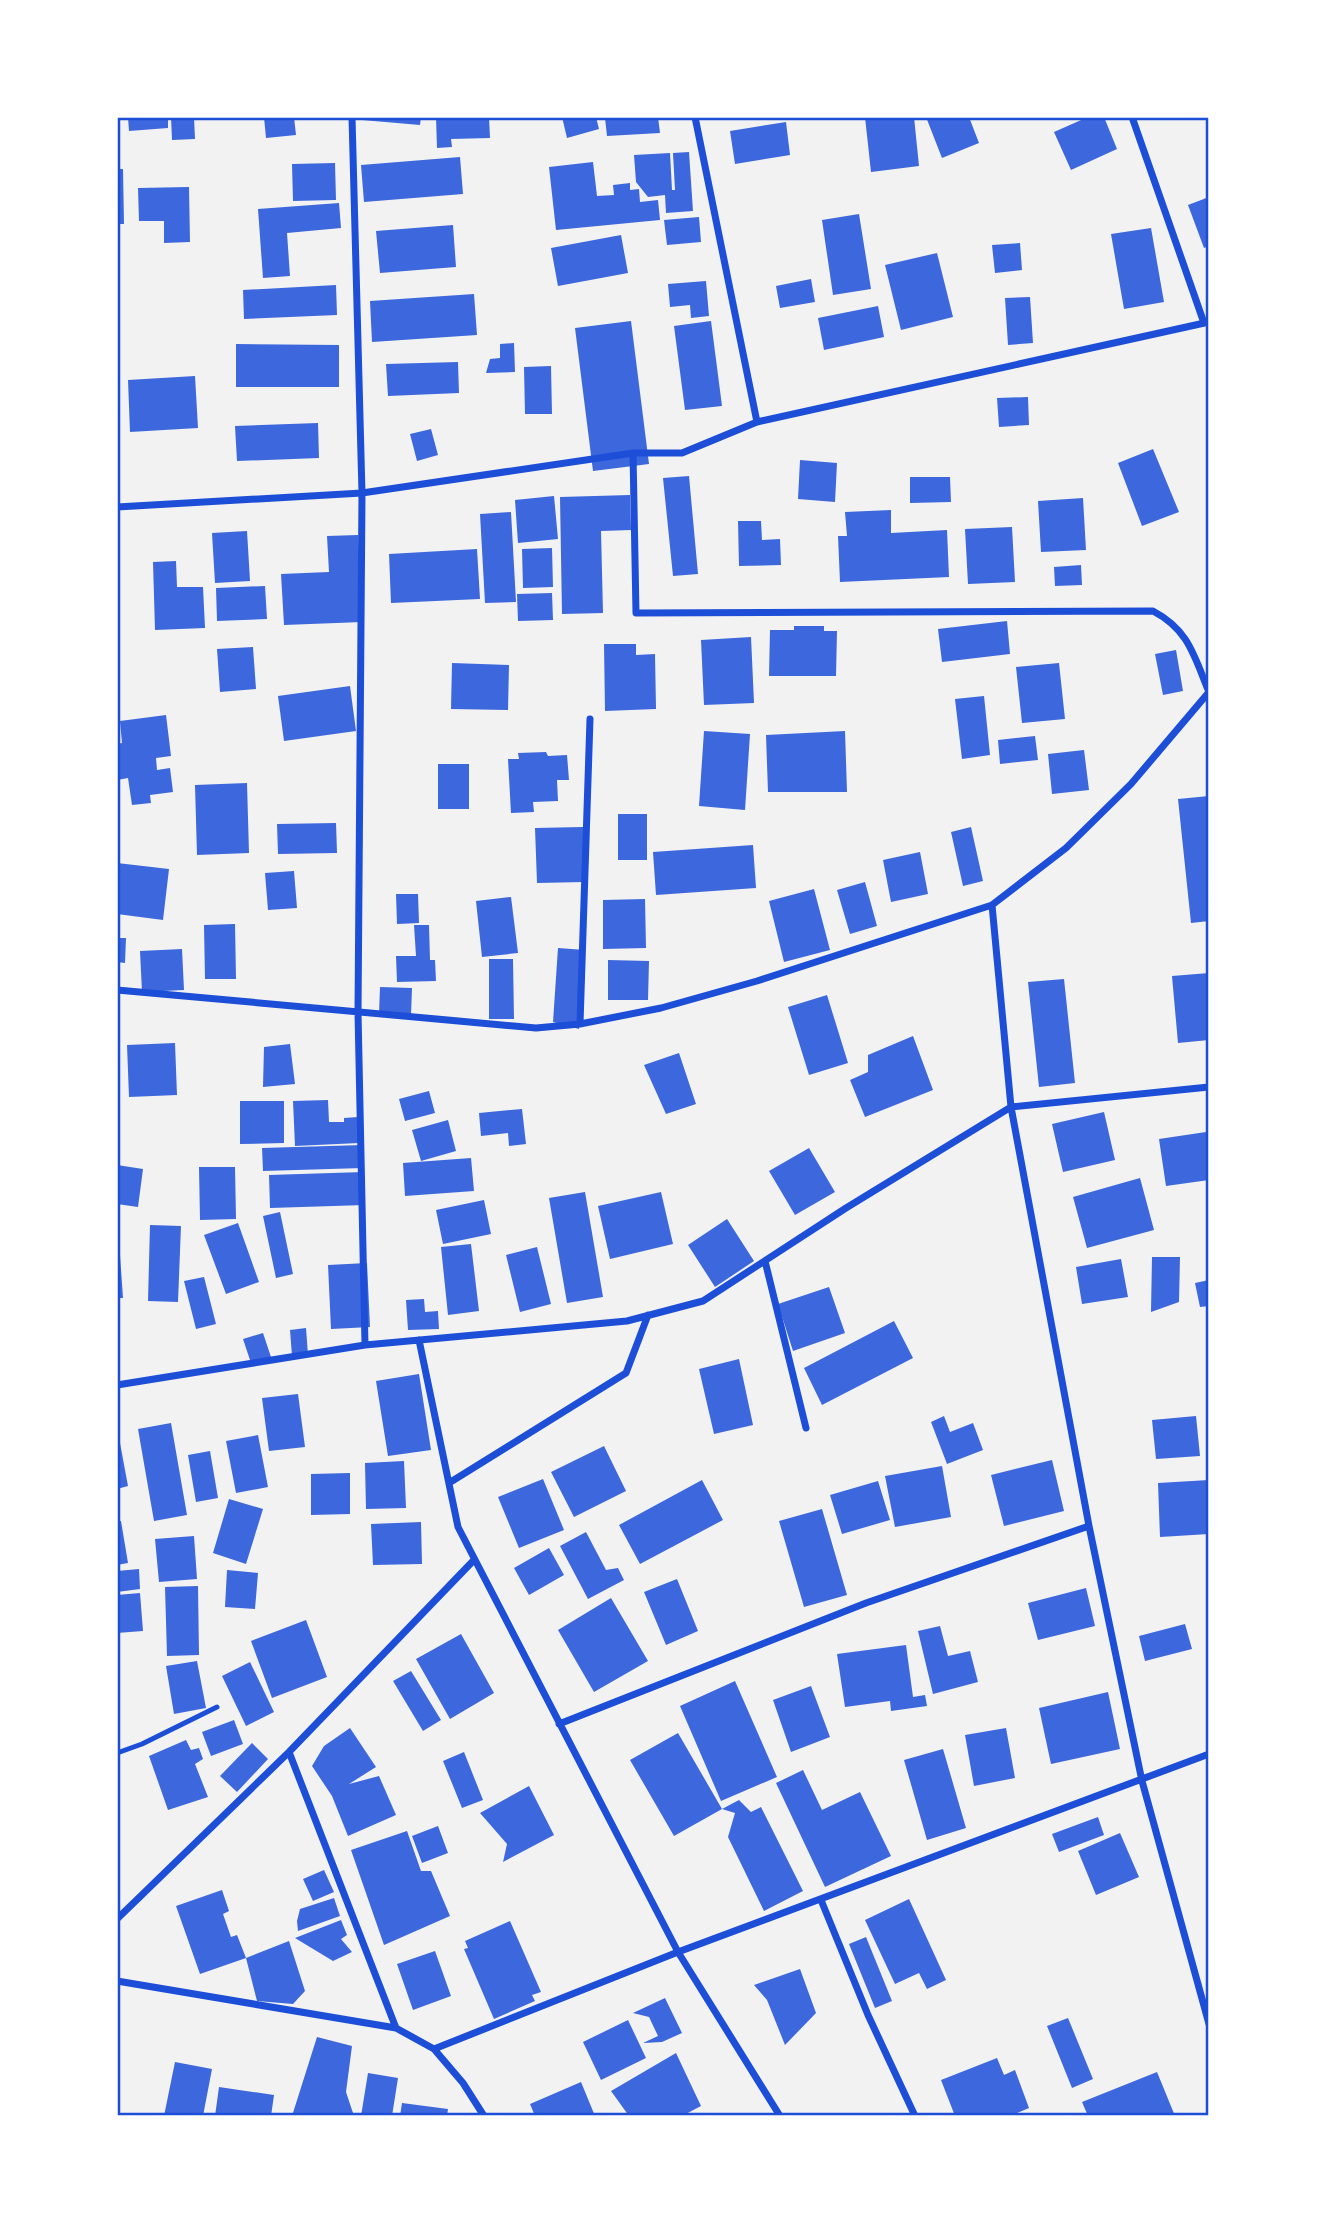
<svg xmlns="http://www.w3.org/2000/svg" width="1326" height="2233" viewBox="0 0 1326 2233" font-family="'Fira Sans Condensed',sans-serif">
  <rect width="100%" height="100%" fill="#f2f2f2"/>
  <path fill="#3d67dc" d="M128 117H168V128L129 131Z
    M171 117H194L195 139 172 140Z
    M264 117H294L296 135 266 138Z
    M362 117H421L420 125 362 120Z
    M436 117H489L490 138 451 139 452 147 437 148Z
    M562 117H596L599 129 567 138Z
    M658 117 660 133 607 136 605 118Z
    M865 117H914L919 166 871 172Z
    M926 117H969L979 143 942 158Z
    M1088 117H1104L1117 149 1071 170 1054 132Z
    M786 122 790 155 735 164 730 131Z
    M689 152 693 211 666 213 665 195 648 197 636 182 634 155 670 153 672 190H675L673 153Z
    M460 157 463 194 364 202 361 165Z
    M593 162 597 196 614 195 613 185 630 183V190L639 189 640 202 658 200 660 220 556 230 549 167Z
    M335 163 336 200 293 201 292 164Z
    M117 169H123L124 224H117Z
    M189 187 190 242 164 243V221H139L138 188Z
    M1209 197V246L1204 248 1188 205Z
    M339 203 341 228 287 233 290 276 263 278 258 209Z
    M859 214 871 289 833 295 822 220Z
    M699 217 701 242 667 245 664 220Z
    M453 225 456 267 380 273 376 231Z
    M1151 228 1164 302 1124 309 1111 234Z
    M621 235 628 273 558 286 551 248Z
    M1020 243 1022 270 995 273 992 245Z
    M937 253 953 317 901 330 885 265Z
    M811 279 815 302 780 308 776 286Z
    M706 281 709 316 691 318 690 305 670 307 668 284Z
    M336 285 337 315 244 319 243 290Z
    M474 294 477 335 372 342 370 301Z
    M1030 297 1033 343 1008 345 1005 298Z
    M878 306 884 337 824 350 818 318Z
    M631 321 649 464 593 471 575 328Z
    M711 321 722 406 685 410 674 326Z
    M514 343 515 372 486 373 490 359 500 358V344Z
    M236 344 339 345V387H236Z
    M458 362 459 393 388 396 386 364Z
    M551 366 552 414H525L524 367Z
    M195 376 198 428 130 432 128 380Z
    M1028 397 1029 425 999 427 997 398Z
    M318 423 319 458 237 461 235 426Z
    M431 429 438 455 417 461 410 434Z
    M1153 449 1179 512 1142 526 1118 463Z
    M800 460 837 463 835 502 798 499Z
    M689 476 698 574 673 576 663 478Z
    M910 477H950L951 502 910 503Z
    M630 495 631 530 601 531 603 613 562 614 560 497Z
    M554 496 558 539 518 543 515 500Z
    M1083 498 1086 550 1041 552 1038 501Z
    M891 510V533L947 530 949 577 840 582 838 536H847L845 512Z
    M511 512 516 602 485 603 480 514Z
    M738 521H761L762 540 780 539 781 565 739 566Z
    M1012 527 1015 582 968 584 965 529Z
    M247 531 250 581 215 583 212 533Z
    M358 535 362 622 284 625 281 574 329 572 327 536Z
    M552 548 553 587 523 588 522 549Z
    M477 549 480 599 391 603 389 554Z
    M176 561 177 587H203L205 628 155 630 153 562Z
    M1081 565 1082 585 1055 586 1054 567Z
    M265 586 267 619 217 621 216 588Z
    M552 593 553 620 518 621 517 594Z
    M1007 621 1010 654 942 662 938 629Z
    M794 626H824V631H837L836 676H769L770 630H794Z
    M751 637 754 703 704 705 701 640Z
    M604 644H636V655L655 654 656 709 605 711Z
    M253 647 256 689 220 692 217 649Z
    M1176 650 1183 691 1163 695 1155 654Z
    M452 663 509 665 508 710 451 709Z
    M1059 663 1065 719 1022 723 1016 667Z
    M350 686 356 731 284 741 278 696Z
    M984 696 990 755 962 759 955 699Z
    M166 715 171 756 156 758 157 770 170 768 173 792 150 795 151 803 132 805 128 778 117 780V744L122 743 120 721Z
    M704 731 750 734 745 810 699 806Z
    M845 731 847 792H768L766 735Z
    M1035 736 1038 760 1000 764 998 740Z
    M1084 750 1089 790 1052 794 1048 754Z
    M546 752 548 756 567 755 569 780H557L558 801 533 802 534 812 511 813 508 759H519L518 753Z
    M438 764H469V809H438Z
    M247 783 249 853 197 855 195 785Z
    M1209 796V921L1191 923 1178 799Z
    M618 814H647V860H618Z
    M336 823 337 853 278 854 277 824Z
    M583 827 584 882 537 883 535 828Z
    M971 827 983 881 963 886 951 832Z
    M753 845 756 888 656 895 653 852Z
    M920 852 928 894 891 902 883 860Z
    M117 863 169 869 163 920 117 914Z
    M294 871 297 908 268 910 265 873Z
    M865 882 877 926 850 934 837 890Z
    M814 889 830 950 784 962 769 901Z
    M396 894H418L419 923 397 924Z
    M511 897 518 953 482 957 476 901Z
    M645 899 646 948 603 949V900Z
    M235 924 236 979H205L204 925Z
    M414 925H429L430 960H435L436 981 397 982 396 956H416Z
    M117 938H126L125 963 117 962Z
    M558 948 585 950 579 1029 553 1022Z
    M182 949 184 990 142 992 140 951Z
    M489 959H513L514 1019H489Z
    M608 960 649 961 648 1000H608Z
    M1209 973V1040L1178 1043 1172 976Z
    M1064 979 1075 1083 1039 1087 1028 982Z
    M380 987 412 988 411 1015 379 1014Z
    M827 995 848 1063 809 1075 788 1007Z
    M913 1036 933 1090 865 1117 850 1080 868 1072V1055Z
    M175 1043 177 1095 129 1097 127 1045Z
    M290 1044 295 1084 263 1087 264 1047Z
    M679 1053 696 1104 666 1114 644 1065Z
    M429 1091 435 1113 405 1121 399 1099Z
    M328 1100 329 1122H344V1118L358 1117 359 1143 295 1146 293 1101Z
    M240 1101H284V1143L240 1144Z
    M522 1109 526 1144 509 1146 508 1133 481 1136 479 1113Z
    M1104 1112 1115 1160 1063 1172 1052 1124Z
    M448 1120 456 1151 421 1161 412 1130Z
    M1206 1132 1209 1153V1180L1166 1186 1159 1139Z
    M363 1145V1168L263 1171 262 1148Z
    M809 1148 835 1192 795 1215 769 1171Z
    M471 1158 474 1191 405 1196 403 1163Z
    M117 1165 143 1169 138 1207 117 1204Z
    M199 1167H235L236 1219 200 1220Z
    M364 1172 365 1205 270 1208 269 1175Z
    M1140 1178 1154 1230 1087 1248 1073 1197Z
    M585 1192 603 1297 567 1303 549 1198Z
    M661 1192 673 1244 610 1259 598 1206Z
    M484 1200 491 1234 443 1244 436 1210Z
    M280 1212 293 1274 276 1278 263 1216Z
    M727 1219 754 1261 715 1287 688 1245Z
    M238 1223 259 1282 226 1294 204 1235Z
    M150 1225 181 1226 178 1302 148 1301Z
    M117 1241H119L123 1298H117Z
    M471 1244 479 1311 448 1315 441 1247Z
    M537 1247 551 1304 520 1312 506 1255Z
    M1152 1257H1180L1179 1302 1151 1312Z
    M1121 1259 1128 1297 1082 1304 1076 1267Z
    M367 1263 370 1327 331 1329 328 1265Z
    M204 1277 216 1324 196 1329 184 1281Z
    M1209 1280V1306L1200 1307 1195 1283Z
    M829 1287 845 1333 793 1351 778 1304Z
    M424 1299 425 1312 438 1311 439 1329 408 1330 406 1300Z
    M894 1321 913 1358 822 1405 804 1368Z
    M306 1328 308 1355 292 1356 290 1330Z
    M263 1333 271 1357 251 1363 243 1339Z
    M739 1359 753 1425 714 1434 699 1369Z
    M419 1374 431 1450 388 1456 376 1381Z
    M298 1394 305 1447 269 1451 262 1398Z
    M944 1416 950 1432 973 1423 983 1450 947 1464 931 1422Z
    M1196 1416 1200 1456 1156 1459 1152 1420Z
    M171 1423 187 1515 154 1521 138 1429Z
    M258 1435 268 1487 236 1493 226 1441Z
    M117 1443H120L128 1486 117 1489Z
    M604 1446 626 1491 574 1517 551 1472Z
    M210 1451 218 1498 196 1502 188 1455Z
    M1052 1460 1064 1511 1004 1526 991 1475Z
    M404 1461 406 1508 366 1509 365 1463Z
    M942 1466 951 1517 895 1527 885 1476Z
    M350 1473V1514L311 1515V1474Z
    M543 1479 564 1530 519 1548 498 1497Z
    M702 1480 723 1520 640 1564 619 1525Z
    M1209 1480V1534L1160 1537 1158 1483Z
    M878 1481 890 1520 842 1534 830 1495Z
    M229 1499 263 1509 246 1564 213 1553Z
    M822 1509 847 1595 804 1607 779 1521Z
    M117 1521H121L128 1563 117 1565Z
    M421 1522 422 1564 373 1565 371 1524Z
    M586 1532 606 1570 618 1568 624 1580 588 1599 560 1546Z
    M194 1536 197 1579 159 1582 155 1539Z
    M549 1548 564 1575 529 1595 514 1568Z
    M139 1569 140 1589 117 1592V1571Z
    M227 1570 258 1573 255 1609 225 1607Z
    M677 1579 698 1631 666 1645 644 1592Z
    M198 1586 199 1655 167 1656 165 1587Z
    M1086 1588 1095 1626 1038 1640 1028 1603Z
    M140 1593 143 1631 117 1633V1595Z
    M611 1598 648 1661 594 1692 558 1630Z
    M306 1620 327 1677 272 1698 251 1641Z
    M1185 1624 1192 1649 1145 1661 1139 1636Z
    M940 1626 948 1656 970 1651 978 1682 933 1694 918 1631Z
    M461 1634 494 1693 450 1719 416 1659Z
    M906 1645 913 1697 925 1695 927 1706 891 1711 890 1701 845 1707 837 1654Z
    M197 1661 206 1708 174 1714 166 1666Z
    M250 1662 274 1712 246 1726 222 1676Z
    M411 1671 441 1720 423 1731 393 1681Z
    M735 1681 777 1777 721 1801 680 1706Z
    M811 1686 830 1737 791 1752 773 1700Z
    M1108 1692 1120 1749 1051 1764 1039 1708Z
    M234 1720 243 1744 211 1756 202 1732Z
    M350 1728 376 1767 349 1784 379 1776 396 1815 348 1836 332 1796 312 1766 324 1746Z
    M1006 1728 1015 1778 974 1786 965 1735Z
    M678 1733 722 1809 739 1800 751 1812 761 1807 803 1891 764 1911 728 1837 735 1813 722 1809 674 1836 630 1760Z
    M186 1740 191 1750 199 1748 203 1759 195 1764 208 1797 168 1810 149 1756Z
    M252 1743 268 1759 237 1792 220 1776Z
    M943 1749 966 1828 927 1840 904 1760Z
    M464 1752 483 1800 462 1808 443 1761Z
    M803 1770 822 1810 860 1792 891 1856 825 1887 776 1783Z
    M529 1786 554 1835 503 1862 507 1844 480 1813Z
    M1098 1817 1104 1835 1059 1852 1052 1834Z
    M438 1826 448 1853 422 1863 412 1836Z
    M407 1831 421 1871H431L450 1916 384 1945 351 1850Z
    M1120 1833 1139 1877 1096 1895 1078 1851Z
    M324 1870 334 1892 313 1901 303 1879Z
    M222 1890 229 1911 223 1914 231 1937 237 1935 246 1958 200 1974 176 1906Z
    M334 1898 340 1916 298 1931 297 1921 300 1909Z
    M909 1899 946 1980 927 1989 919 1973 895 1984 865 1920Z
    M341 1920 347 1935 341 1939 352 1952 333 1961 295 1938Z
    M510 1921 541 1992 532 1995 535 2001 494 2019 464 1949 468 1948 465 1941Z
    M866 1937 892 2001 875 2008 849 1944Z
    M289 1941 305 1991 293 2004 257 2001 246 1958Z
    M435 1951 451 1996 413 2010 397 1964Z
    M800 1969 816 2013 785 2045 767 2000 754 1985Z
    M665 1998 682 2033 662 2042 643 2043 658 2036 649 2017 633 2013Z
    M1068 2018 1093 2079 1072 2088 1047 2026Z
    M628 2020 646 2058 601 2080 583 2042Z
    M317 2037 352 2046 346 2092 354 2116H292Z
    M676 2053 701 2106 682 2116H668L667 2113 663 2116H629L611 2091Z
    M997 2058 1004 2075 1015 2070 1029 2108 1010 2116H955L941 2080Z
    M175 2062 212 2069 203 2116H164Z
    M1157 2072 1175 2116H1088L1082 2102Z
    M368 2073 398 2078 392 2116H361Z
    M581 2082 595 2116H535L530 2104Z
    M219 2087 274 2095 271 2116H215Z
    M402 2103 448 2109 447 2116H400Z"/>
  <g fill="none" stroke-linecap="round" stroke-linejoin="round">
    <path stroke="#1d4ed8" stroke-width="5" d="M117 1753 142 1744 217 1707"/>
    <path stroke="#1d4ed8" stroke-width="7" d="M352 117 362 493 358 1013 365 1345
      M695 117 757 422
      M1132 117 1204 323
      M117 507 362 493 633 453H682L757 422 1209 322
      M992 905 1011 1107 1089 1526 1142 1781 1209 2024
      M117 990 536 1028 580 1024 661 1008 757 981 992 905 1066 848 1131 784 1209 692C1194 656 1189 630 1153 611L636 613 633 453
      M580 1024 590 719
      M765 1261 806 1428
      M419 1340 458 1527 678 1952 780 2116
      M117 1385 365 1345 627 1321 703 1301 846 1208 1011 1107 1209 1087
      M449 1483 626 1373 648 1315
      M559 1724 866 1603 1089 1526
      M289 1752 396 2028 434 2049 463 2083 484 2116
      M821 1900 868 2015 915 2116
      M117 1919 289 1752 473 1561
      M117 1981 396 2028
      M434 2049 678 1952 1209 1754"/>
  </g>
  <rect width="1326" height="2233" fill="none" stroke="#ffffff" stroke-width="238"/>
  <rect x="119" y="119" width="1088" height="1995" fill="none" stroke="#1d4ed8" stroke-width="2.5"/>
</svg>
